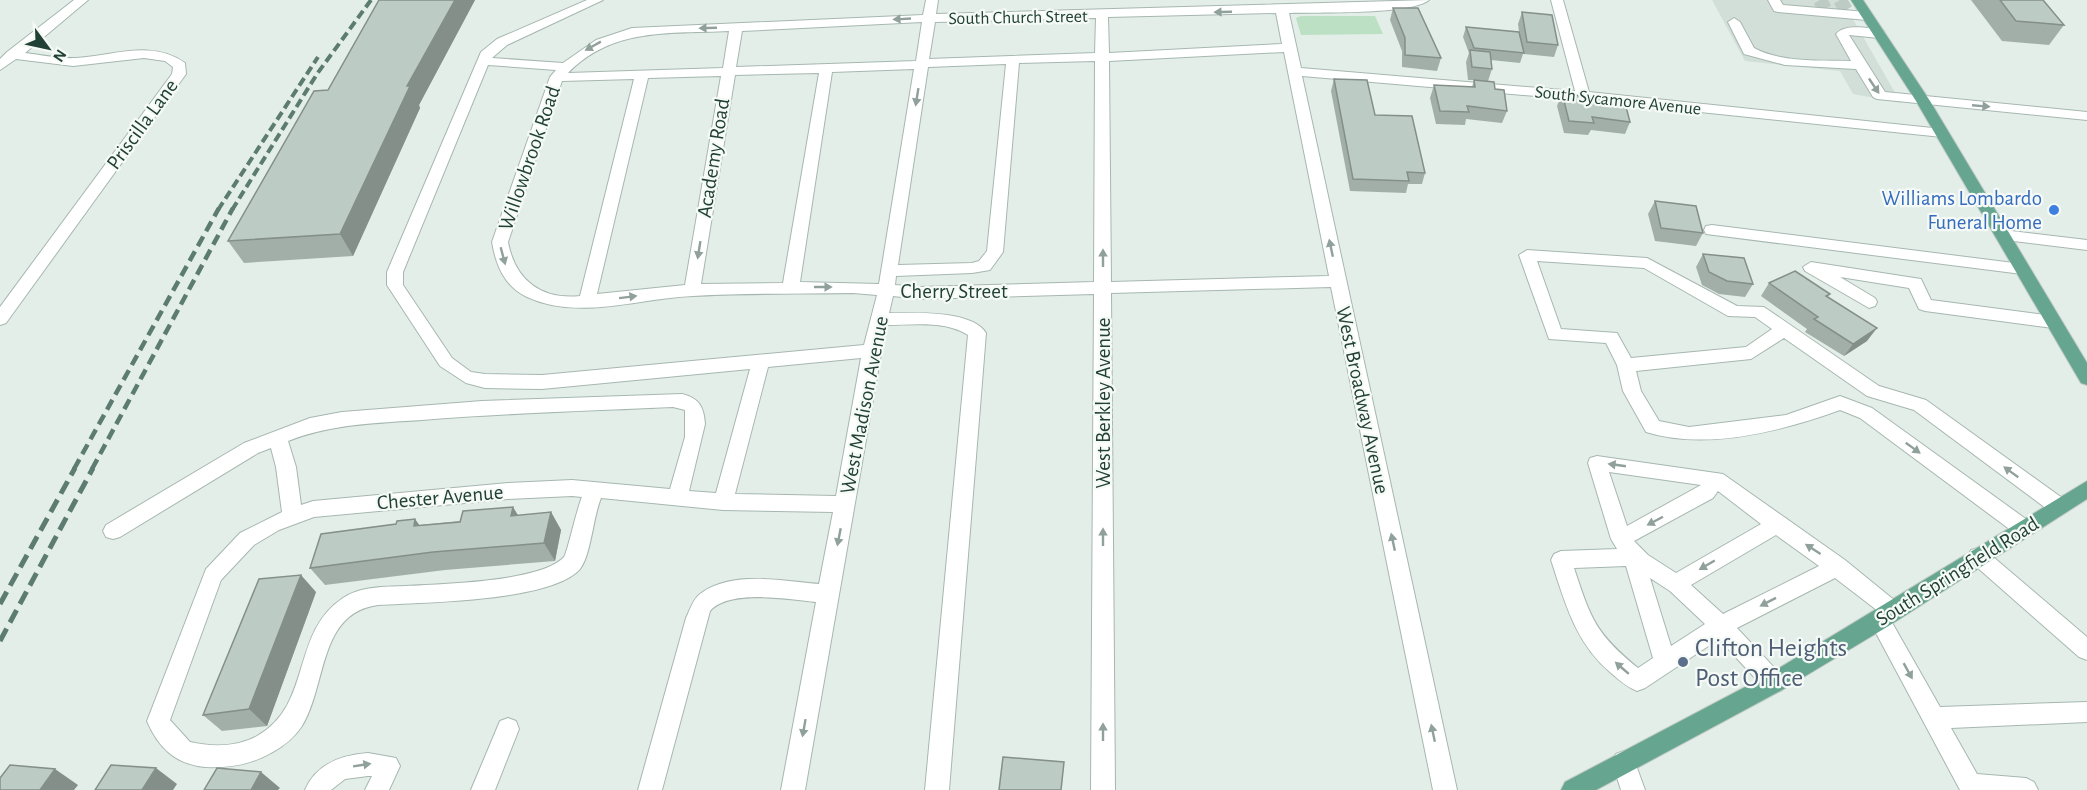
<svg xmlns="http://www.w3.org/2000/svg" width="2087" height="790" viewBox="0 0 2087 790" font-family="'Alegreya Sans',sans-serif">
  <rect width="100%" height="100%" fill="#e4eee9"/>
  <path fill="#d2ded8" d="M1712 0H1842L1901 103 1853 94 1840 71 1745 61Z"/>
  <path fill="#bce0c3" d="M1301 16H1375L1383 34 1301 35 1296 18Z"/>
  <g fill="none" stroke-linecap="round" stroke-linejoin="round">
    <path stroke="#bdcbc5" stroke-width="14" stroke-dasharray="14 7" stroke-linecap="butt" d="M1820 0 1825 9
      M1840 0 1846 10"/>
    <g stroke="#a6b7b0" stroke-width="2">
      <path id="minor" d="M74 0H88L25 53C42 55 59 59 76 58 113 56 152 39 185 63L186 74 6 323 0 325V307L172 74 173 67 165 61 144 58 73 66 16 59 0 70V59L7 52Z
        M587 0H603L507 45 492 58 563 63 596 40 632 28 923 15 926 0H938L936 14 1429 0C1412 15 1315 12 1289 13L1301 68 1575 91 1551 0H1563L1589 92 1942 129 1949 133 1942 137 1583 100 1302 76 1457 790H1433L1331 287 1111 293 1115 790H1091L1094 294 919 299 893 296 889 313C913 313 972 310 986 333L949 790H925L968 335C945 320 912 325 886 325L805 790H781L816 602C789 599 729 589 710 611L662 790H638L686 618C690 610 693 599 700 594 732 570 783 581 819 584L833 512 723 510 601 498C593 517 591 555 580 569 551 602 422 602 378 605 318 613 327 685 302 726 294 738 284 746 271 753 250 765 229 768 205 767 175 764 158 747 147 721L206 569 240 533 282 512 276 467 271 448 258 453 120 537 113 539 106 537 103 531 106 525 244 443 310 418 342 412 482 401 682 394C699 398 704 407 705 424L689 491 716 493 750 369 542 389 485 388 466 383 440 366 387 285V272L481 52 497 39ZM1276 13 1282 44 1109 53 1108 17ZM1096 18 1095 53 929 59 935 22ZM922 22 916 61 736 67 742 31ZM729 31 723 68 568 73C613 27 670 34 729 31ZM1284 52 1329 276 1111 282 1109 61ZM1095 61 1094 282 919 287 895 285 896 276 972 273 990 270 1003 252 1019 63ZM1006 64 987 251 979 261 972 263 898 265 928 67ZM488 65 556 70 550 77 492 242C496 265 504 286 527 297 579 321 639 298 693 296 746 293 800 294 853 293L877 295 864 345 542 375 485 374 471 372 452 358 403 285V272ZM914 69 879 284 800 282 832 72ZM819 73 783 283 701 284 735 75ZM721 76 685 285 597 294 648 78ZM634 79 580 296C541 300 515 280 508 242L562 81ZM861 358 836 496 735 494 768 367ZM673 407 685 410V437L670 489 572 480 508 483 313 501 301 505 296 467 288 441C331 424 376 423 422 420 506 413 589 411 673 407ZM572 496 582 497C577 508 567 554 564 557 542 582 439 584 405 586 384 587 361 586 343 598 290 633 313 705 257 736 237 747 212 747 190 742L170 720 221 580 254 545 279 530 314 517 508 499Z
        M1768 0H1780L1783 5 1867 12 1873 16 1867 20 1778 12 1774 11Z
        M1734 18 1740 22 1754 48C1782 63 1820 60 1851 61L1836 34C1845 23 1870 28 1884 31L1885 34 1879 38 1849 35 1885 92 2087 112V120L1877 99 1873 97 1856 69 1785 65 1744 54 1728 22Z
        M1712 225 2022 264 2030 269 2022 274 1706 234 1704 230 1706 226Z
        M2003 230 2087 240V250L1997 239 1995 235 1997 231Z
        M1527 250 1647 258 1737 306 1764 307 1879 386 1926 400 2065 500 2068 506 2065 512 2058 514 2051 512 1914 410 1867 396 1784 338 1751 359 1636 371 1641 391 1659 421 1689 427 1786 415 1840 396 1872 408 2030 522 2033 528 2030 534 2023 536 2016 534 1860 418 1840 410C1782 431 1707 451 1646 432L1623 391 1617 365 1606 343 1549 339 1519 255ZM1537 261 1644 268 1728 316 1755 317 1772 329 1746 347 1631 358 1617 333 1561 329Z
        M1811 262 1921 279 1931 300 2053 316 2061 322 2053 328 1925 311 1919 309 1909 288 1840 277 1875 298 1877 302 1875 306 1869 308 1805 271 1803 267Z
        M1597 456 1723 474 1845 560 1899 604 1903 610 1899 616 1890 619 1940 707 2087 702V722L1951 728 1977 774 2026 778 2034 782 2038 790H1960L1869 620 1873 613 1878 611 1835 578 1737 628 1782 676 1785 683 1782 690 1774 693 1766 690 1719 639 1645 688 1637 691C1627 687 1619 680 1611 673 1575 643 1565 602 1551 560L1554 554 1561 551 1617 549 1611 539 1588 463 1590 458ZM1609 472 1701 485 1627 526ZM1718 491 1761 524 1676 573 1648 555 1634 541 1713 498ZM1776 535 1819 566 1723 614 1691 585ZM1626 566 1653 658 1638 668C1595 633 1591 619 1574 568ZM1650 578 1670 591 1705 624 1671 646Z
        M1978 548 1985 550 2087 637V660L2079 657 1971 562 1968 556 1971 550Z
        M508 718 516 721 519 729 495 790H471L500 721Z
        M1624 751 1632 754 1645 790H1621L1612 762 1616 754Z
        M368 753 396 758 400 766 389 790H365L372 776H368L345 779 331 790H305C316 764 341 755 368 753Z"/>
    </g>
    <g stroke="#c1cac7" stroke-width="2">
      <path id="major" d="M1851 0H1863L1930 101 2087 363V385L2081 383 1916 101Z
        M2087 481V499L1887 627 1782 690 1596 790H1561L1565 782 1766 676Z"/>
    </g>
    <use href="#minor" fill="#fff" fill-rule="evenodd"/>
    <use href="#major" fill="#66a690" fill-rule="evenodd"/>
    <path stroke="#5d7c71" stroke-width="4" stroke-dasharray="9 4.5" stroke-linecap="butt" d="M218 210 318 57
      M232 210 317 74 371 0"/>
    <path stroke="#5d7c71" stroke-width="4.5" stroke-dasharray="11 6" stroke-linecap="butt" d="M74 469 219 208
      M92 469 233 208"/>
    <path stroke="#5d7c71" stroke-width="5" stroke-dasharray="14 7" stroke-linecap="butt" d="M0 604 75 468
      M0 641 93 468"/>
  </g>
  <path fill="#a2afa9" d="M379 0H475L419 105 420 108 353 256 244 263 228 241 328 90Z
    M1971 0H2043L2064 25 2049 45 2002 41Z
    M1393 8 1441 58 1437 71 1402 67V51L1390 20Z
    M1522 12 1558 45 1554 57 1523 54 1520 63 1491 60 1492 69 1488 81 1495 89 1507 111 1502 123 1466 119 1465 125 1436 124 1430 98 1434 85 1472 87 1474 80H1468L1466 62 1469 53 1463 37 1466 27 1519 32 1518 24Z
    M1334 79 1375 115 1425 173 1422 184H1408L1406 193 1350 191 1331 91Z
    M1562 93 1630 122 1625 134 1591 130 1588 135 1564 133 1557 106Z
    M1655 201 1703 233 1696 246 1655 241 1648 214Z
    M1703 254 1753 284 1745 297 1719 294 1702 285 1696 267Z
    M1769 283 1830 294 1828 297 1867 341 1844 356 1805 332 1807 329 1761 296Z
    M551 512 561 530 555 561 445 570 325 585 310 568 396 524 419 525Z
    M316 592 267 726 222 731 203 715Z"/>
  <path fill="#848f89" d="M455 0H475L419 105 420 108 353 256 340 234 407 86Z
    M1877 328 1867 341 1844 356 1853 344Z
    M513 507 524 525 511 516Z
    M551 512 561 530 555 561 544 543Z
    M415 519 428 537 414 526Z
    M301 575 316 592 267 726 249 709Z
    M156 768 177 784 173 790H142Z
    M55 769 78 785 74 790H40Z
    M261 772 280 788 278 790H251Z"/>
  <path fill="#bcccc4" stroke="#848f89" stroke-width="1.5" d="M379 0H455L407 86H410L340 234 228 241 314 91 328 90Z
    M2000 0H2043L2064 25 2016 21Z
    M1393 8H1418L1441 58 1405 55V38Z
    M1522 12 1552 15 1558 45 1527 42Z
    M1466 27 1519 32 1524 53 1474 48Z
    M1470 50 1490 52 1492 69 1472 67Z
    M1334 79 1367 80 1375 115 1412 116 1425 173 1407 172 1409 181 1353 179Z
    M1474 80 1494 82 1495 89 1504 90 1507 111 1467 106 1469 112 1440 111 1434 85 1475 87Z
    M1562 93 1625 103 1630 122 1592 117 1594 123 1569 121Z
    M1655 201 1696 206 1703 233 1661 228Z
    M1703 254 1744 258 1753 284 1727 281 1709 272Z
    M1795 271 1830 294 1826 296 1877 328 1853 344 1814 319 1818 317 1769 283Z
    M513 507 511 516 551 512 544 543 433 552 310 568 321 534 396 524 397 521 415 519 414 526 460 522 463 511Z
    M301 575 249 709 203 715 259 579Z
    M1003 757 1064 762 1061 790H999Z
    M10 765 55 769 40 790H0V778Z
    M111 765 156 768 142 790H95Z
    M217 768 261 772 251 790H204Z"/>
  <defs><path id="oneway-solid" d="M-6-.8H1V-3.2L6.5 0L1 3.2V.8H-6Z" transform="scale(1.5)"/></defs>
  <g fill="#90a09a">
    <use href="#oneway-solid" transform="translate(1223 12) rotate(178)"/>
    <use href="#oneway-solid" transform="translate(902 19) rotate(177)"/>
    <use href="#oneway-solid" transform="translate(708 28) rotate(178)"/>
    <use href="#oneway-solid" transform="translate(593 46) rotate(151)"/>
    <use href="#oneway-solid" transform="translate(1874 86) rotate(56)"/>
    <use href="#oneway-solid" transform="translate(917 97) rotate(99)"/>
    <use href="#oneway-solid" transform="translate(1981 106) rotate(5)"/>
    <use href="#oneway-solid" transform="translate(1331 248) rotate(-102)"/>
    <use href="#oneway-solid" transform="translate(699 250) rotate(99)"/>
    <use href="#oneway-solid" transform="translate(503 256) rotate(75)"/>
    <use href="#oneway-solid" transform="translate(1103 258) rotate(-90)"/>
    <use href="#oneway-solid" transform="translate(823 287)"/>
    <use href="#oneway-solid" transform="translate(628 297) rotate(-7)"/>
    <use href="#oneway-solid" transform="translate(1913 448) rotate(36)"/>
    <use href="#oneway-solid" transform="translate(1617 465) rotate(-172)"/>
    <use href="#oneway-solid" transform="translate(2011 472) rotate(-144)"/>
    <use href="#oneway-solid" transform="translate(1655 521) rotate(152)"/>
    <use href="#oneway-solid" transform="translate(839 537) rotate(101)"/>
    <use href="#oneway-solid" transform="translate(1103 537) rotate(-90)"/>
    <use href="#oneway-solid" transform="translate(1393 542) rotate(-102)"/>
    <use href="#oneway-solid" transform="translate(1813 549) rotate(-147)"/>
    <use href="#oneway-solid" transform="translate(1707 565) rotate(150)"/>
    <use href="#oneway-solid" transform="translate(1768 602) rotate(153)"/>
    <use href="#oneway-solid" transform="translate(1622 668) rotate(-139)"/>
    <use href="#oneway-solid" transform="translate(1908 671) rotate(61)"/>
    <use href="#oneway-solid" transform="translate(804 728) rotate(100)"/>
    <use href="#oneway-solid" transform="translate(1103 732) rotate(-90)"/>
    <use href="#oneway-solid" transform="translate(1433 733) rotate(-102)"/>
    <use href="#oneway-solid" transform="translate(362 765) rotate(-9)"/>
  </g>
  <circle fill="#3f7fe0" stroke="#f5faf7" stroke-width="2" cx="2054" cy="210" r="6"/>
  <circle fill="#5c6f8a" stroke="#f5faf7" stroke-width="2" cx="1683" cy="662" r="6"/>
  <g text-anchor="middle" stroke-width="4.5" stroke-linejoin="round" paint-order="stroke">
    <g font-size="18" fill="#224136" stroke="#f5faf7">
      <text transform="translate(1018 17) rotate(-1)" y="6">South Church Street</text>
      <text transform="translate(1618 100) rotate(6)" y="6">South Sycamore Avenue</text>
    </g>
    <g font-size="21" fill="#224136" stroke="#f5faf7">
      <text transform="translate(142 124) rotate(-54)" y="7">Priscilla Lane</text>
      <text transform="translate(529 158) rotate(-71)" y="7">Willowbrook Road</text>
      <text transform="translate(713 158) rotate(-81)" y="7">Academy Road</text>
      <text x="954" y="298">Cherry Street</text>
      <text transform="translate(1363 400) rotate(78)" y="7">West Broadway Avenue</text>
      <text transform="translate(1103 403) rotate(-90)" y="7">West Berkley Avenue</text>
      <text transform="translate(864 405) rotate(-79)" y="7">West Madison Avenue</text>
      <text transform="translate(440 497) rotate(-5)" y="7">Chester Avenue</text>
      <text transform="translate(1957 571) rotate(-32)" y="7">South Springfield Road</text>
    </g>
    <g font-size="21" fill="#366cbe" stroke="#f5faf7" text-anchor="end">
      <text x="2042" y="205">Williams Lombardo<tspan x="2042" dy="24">Funeral Home</tspan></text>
    </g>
    <g font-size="26" fill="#4e5e75" stroke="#f5faf7" text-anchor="start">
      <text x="1695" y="656">Clifton Heights<tspan x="1695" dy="30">Post Office</tspan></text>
    </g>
  </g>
  <g transform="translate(48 48) rotate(123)" stroke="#f5faf7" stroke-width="4.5" paint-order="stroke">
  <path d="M0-4.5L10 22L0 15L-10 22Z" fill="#224136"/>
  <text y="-9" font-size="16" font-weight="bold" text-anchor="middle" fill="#224136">N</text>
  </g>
</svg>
